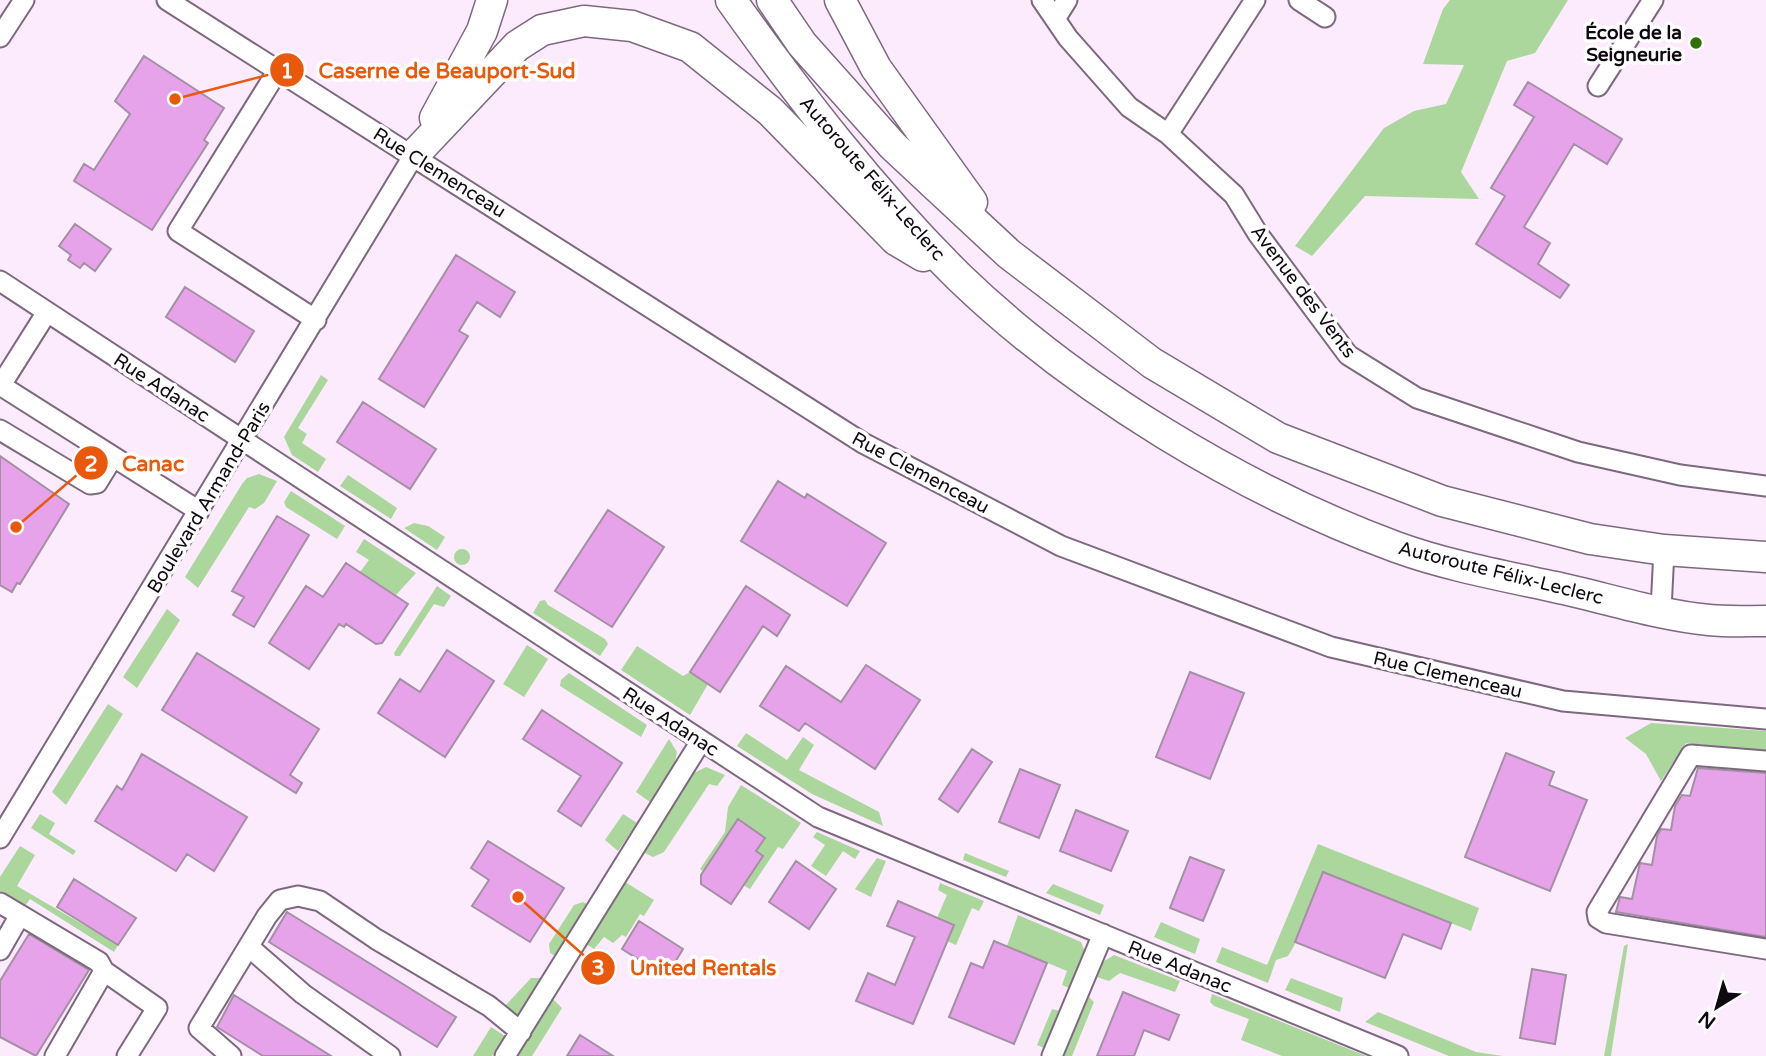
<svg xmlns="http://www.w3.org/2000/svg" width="1766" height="1056" viewBox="0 0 1766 1056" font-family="'Varela Round',sans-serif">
  <rect width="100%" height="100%" fill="#fceafd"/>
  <path fill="#abd69c" d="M1450 0H1568L1535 53 1507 61 1461 172 1479 199 1365 196 1312 256 1295 246 1384 128 1414 111 1446 104 1464 65 1423 64 1443 9Z
    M321 375 328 380 298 428 307 434 302 443 326 459 318 472 292 455 284 437Z
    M259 474 277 481 264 503 255 509 249 507 198 588 185 577 242 484 247 478Z
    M348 475 397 508 391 519 340 486Z
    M291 491 345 526 337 539 286 507 284 502Z
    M414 523 428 526 445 537 437 550 404 528Z
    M364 539 416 573 396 595 360 572 369 560 356 552Z
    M454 557a8 8 0 1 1 16 0a8 8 0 1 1-16 0Z
    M437 586 451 596 444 607 434 604 400 656H395L394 653Z
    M545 600 548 605 605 639 608 644 600 656 533 613 540 601Z
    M167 609 180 620 137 688 123 677Z
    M527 645 548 659 524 697 503 684Z
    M637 646 683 676 690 672 708 684 690 715 621 670Z
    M569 673 647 725 641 737 560 686 561 680Z
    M108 704 123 714 66 805 52 792Z
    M1651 723 1766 731V751L1686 743 1661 781 1646 754 1625 738Z
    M746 733 787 760 803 737 814 745 799 770 879 812 883 826 812 794 737 746Z
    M669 739 677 752 675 762 650 802 636 792Z
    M706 767 725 775 717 786 709 784 664 852 653 857 643 852 692 774Z
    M741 785 801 823 783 849 778 847 750 889 743 885 756 851 765 838 739 820 703 871 700 869 725 832 728 807Z
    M40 814 55 823 49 834 76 851 73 855 31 828Z
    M623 814 637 823 618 851 605 840Z
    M817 832 860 851 855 859 843 851 826 876 811 866 825 845 813 837Z
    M1318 844 1479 908 1471 931 1323 872 1294 946 1288 956 1276 960 1268 983 1216 962 1222 947 1267 965Z
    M20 846 35 855 17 886 118 945 114 952 30 899 23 909 0 891V877Z
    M965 853 1009 871 1006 877 963 860Z
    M877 858 886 861 871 897 855 889Z
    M625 882 654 900 644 916 640 914 626 937 622 935 613 943 604 937 594 949 586 944Z
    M940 883 984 901 979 911 972 908 956 945 947 941 954 925 937 918 947 895 938 890Z
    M1053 884 1104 905 1100 915 1046 893Z
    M583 902 587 904 555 956 550 953 549 944 574 905Z
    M1018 915 1081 942 1085 952 1069 988 1062 985 1067 971 1007 946Z
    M1161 922 1200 939 1195 954 1154 937Z
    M1628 944 1611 1056H1604L1624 946Z
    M1114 955 1180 981 1175 992 1120 973 1109 981 1097 977 1103 962Z
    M531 978H541L516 1017 503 1008Z
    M1291 978 1343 998 1340 1012 1285 990Z
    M1212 994 1366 1056H1282L1241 1040 1249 1019 1214 1006 1210 1002Z
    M1089 997 1094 1002 1072 1056H1064Z
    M553 999 562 1008 532 1056H517Z
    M1052 1009 1060 1011 1044 1048 1037 1045Z
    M1378 1012 1476 1052 1503 1056H1449L1365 1022Z
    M491 1027 505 1036 492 1056H473Z"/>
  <path fill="#e7a3ea" stroke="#a48fa5" stroke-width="2" d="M144 56 224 108 204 140 208 143 152 230 74 181 84 164 94 170 130 114 115 101Z
    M1528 82 1622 139 1607 164 1574 144 1524 227 1550 243 1538 264 1569 285 1560 298 1476 244 1505 196 1491 188 1534 117 1514 105Z
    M75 224 111 249 95 271 84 263 80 268 68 260 71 255 59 246Z
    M456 255 515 292 500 317 477 302 459 331 468 336 424 407 379 379Z
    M185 287 254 331 235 362 166 317Z
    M363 402 436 449 410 489 337 442Z
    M0 456 69 504 20 584 17 583 12 592 0 585Z
    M778 481 805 498 807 494 886 543 847 606 741 541Z
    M608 510 664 547 612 627 555 591Z
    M277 516 309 535 254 627 233 615 244 597 232 591Z
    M346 563 408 604 382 643 376 644 346 624 344 627 339 624 309 669 269 643 306 586 323 597Z
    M746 586 790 615 777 636 763 626 720 692 690 672Z
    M447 650 494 681 445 757 378 713 400 679 420 692Z
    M197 653 319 729 290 775 302 783 296 793 162 710Z
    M866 665 920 700 875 769 805 723 799 731 760 706 786 666 841 702Z
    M1190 672 1244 693 1210 779 1156 757Z
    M542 710 622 763 581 826 558 811 581 776 523 739Z
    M972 749 992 762 958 812 939 799Z
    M1506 753 1554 772 1549 785 1587 800 1550 891 1465 857Z
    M142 754 247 817 214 871 187 854 176 871 95 821 117 786 122 790Z
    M1698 768 1766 773V937L1616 912 1620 897 1632 899 1640 863 1652 865 1657 836 1661 829 1671 830 1675 806 1682 795 1690 796Z
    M1020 769 1060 785 1039 838 999 822Z
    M1076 810 1128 831 1111 871 1060 851Z
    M738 819 765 838 756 851 763 856 731 904 701 884V875Z
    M488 841 564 888 530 942 472 906 489 880 471 868Z
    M1190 857 1224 870 1203 921 1170 908Z
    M796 861 836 889 809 929 769 902Z
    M1323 872 1451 923 1441 949 1403 934 1385 978 1295 942Z
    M74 879 136 918 118 945 57 907Z
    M898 901 954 925 913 1024 856 1001 868 973 895 985 915 937 887 926Z
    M287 912 456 1017 437 1047 269 942Z
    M639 921 683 949 666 977 622 949Z
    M29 934 89 970 36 1056 0 1037V981Z
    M994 941 1047 963 1014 1044 949 1017 971 963 983 968Z
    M1532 969 1566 975 1555 1044 1520 1038Z
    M1123 992 1179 1015 1169 1040 1144 1030 1134 1056H1097Z
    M234 995 331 1056H263L217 1027Z
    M580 1035 613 1056H567Z"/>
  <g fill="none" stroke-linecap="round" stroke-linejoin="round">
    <g stroke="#7d697e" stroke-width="23">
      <path id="minor" d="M167 0 863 443 1061 546 1331 647 1563 701 1766 719
        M1042 0 1068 38 1129 107 1168 134 1234 195 1258 234 1348 355 1417 398 1578 452 1680 475 1766 486
        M1299 0 1325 17
        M1055 19 1067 0
        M0 37 24 0
        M278 70 178 231 316 320
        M1598 86 1653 0
        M1168 134 1255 0
        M0 281 818 817 1398 1056
        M0 385 199 511
        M1 385 47 312
        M0 430 90 484 97 483 113 457
        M1661 610 1664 550
        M1766 761 1691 755 1597 912 1598 918 1606 923 1766 949
        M0 838 414 155
        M0 903 99 962 104 971 55 1056
        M249 947 303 994 390 1056
        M0 950 20 915
        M104 971 157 1008 127 1056
        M231 1056 199 1028 267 916 280 900 298 896 320 901 376 939 489 1006 521 1032
        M505 1056 701 741
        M1052 1056 1103 934"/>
    </g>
    <g stroke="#7d697e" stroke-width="33">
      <path id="highway" d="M731 0C800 97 874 193 959 277 1076 390 1244 491 1396 547 1445 565 1504 576 1555 587 1606 598 1658 615 1709 620 1728 622 1747 621 1766 621
        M772 0 802 44 893 146 1009 254 1152 363 1278 438 1442 501 1590 539 1664 550 1766 557
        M840 0 876 68 972 202
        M435 118 482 31 492 0
        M414 155 517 46 542 30 584 21 632 26 690 47 770 111 896 240 923 256"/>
    </g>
    <use href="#minor" stroke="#fff" stroke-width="19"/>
    <use href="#highway" stroke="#fff" stroke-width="30"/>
  </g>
  <circle fill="#2f700a" stroke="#fefefe" stroke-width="2.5" cx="1696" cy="43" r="7"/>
  <g text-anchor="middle" stroke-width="7" stroke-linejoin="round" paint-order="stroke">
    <g font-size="19" font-weight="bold" fill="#100810" stroke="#fefefe" text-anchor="end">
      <text x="1682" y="39">École de la<tspan x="1682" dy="22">Seigneurie</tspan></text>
    </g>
    <g font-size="19" fill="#100810" stroke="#fefefe">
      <text transform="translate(440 172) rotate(32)" y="7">Rue Clemenceau</text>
      <text transform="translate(873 178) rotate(49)" y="7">Autoroute Félix-Leclerc</text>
      <text transform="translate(1304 291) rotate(53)" y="7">Avenue des Vents</text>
      <text transform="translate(162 387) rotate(33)" y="7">Rue Adanac</text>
      <text transform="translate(921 472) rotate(28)" y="7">Rue Clemenceau</text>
      <text transform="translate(208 497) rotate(-59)" y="7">Boulevard Armand-Paris</text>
      <text transform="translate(1501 572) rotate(14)" y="7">Autoroute Félix-Leclerc</text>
      <text transform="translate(1448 674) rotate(13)" y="7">Rue Clemenceau</text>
      <text transform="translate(671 721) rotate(33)" y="7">Rue Adanac</text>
      <text transform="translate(1180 966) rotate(22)" y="7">Rue Adanac</text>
    </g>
  </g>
  <path fill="none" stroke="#e8590c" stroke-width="2.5" d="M175 99L287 70M16 527L91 463M518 897L598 968"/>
  <g fill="#e8590c" stroke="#fefefe" stroke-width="2.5">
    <circle cx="175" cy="99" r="7"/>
    <circle cx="16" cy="527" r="7"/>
    <circle cx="518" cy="897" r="7"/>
    <circle cx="287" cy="70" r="18"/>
    <circle cx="91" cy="463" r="18"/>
    <circle cx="598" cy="968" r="18"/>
  </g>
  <g font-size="21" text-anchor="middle" font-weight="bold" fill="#fff">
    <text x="287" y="78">1</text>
    <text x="91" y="471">2</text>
    <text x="598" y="975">3</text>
  </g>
  <g font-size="21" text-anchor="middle" font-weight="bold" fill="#e8590c" stroke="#fefefe" stroke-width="7" stroke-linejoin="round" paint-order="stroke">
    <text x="447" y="78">Caserne de Beauport-Sud</text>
    <text x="153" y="471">Canac</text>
    <text x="703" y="975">United Rentals</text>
  </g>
  <g transform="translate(1717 1007) rotate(217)" stroke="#fefefe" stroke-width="5" paint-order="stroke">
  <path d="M0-5L12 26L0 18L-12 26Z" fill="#100810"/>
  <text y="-10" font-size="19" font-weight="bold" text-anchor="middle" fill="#100810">N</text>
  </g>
</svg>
